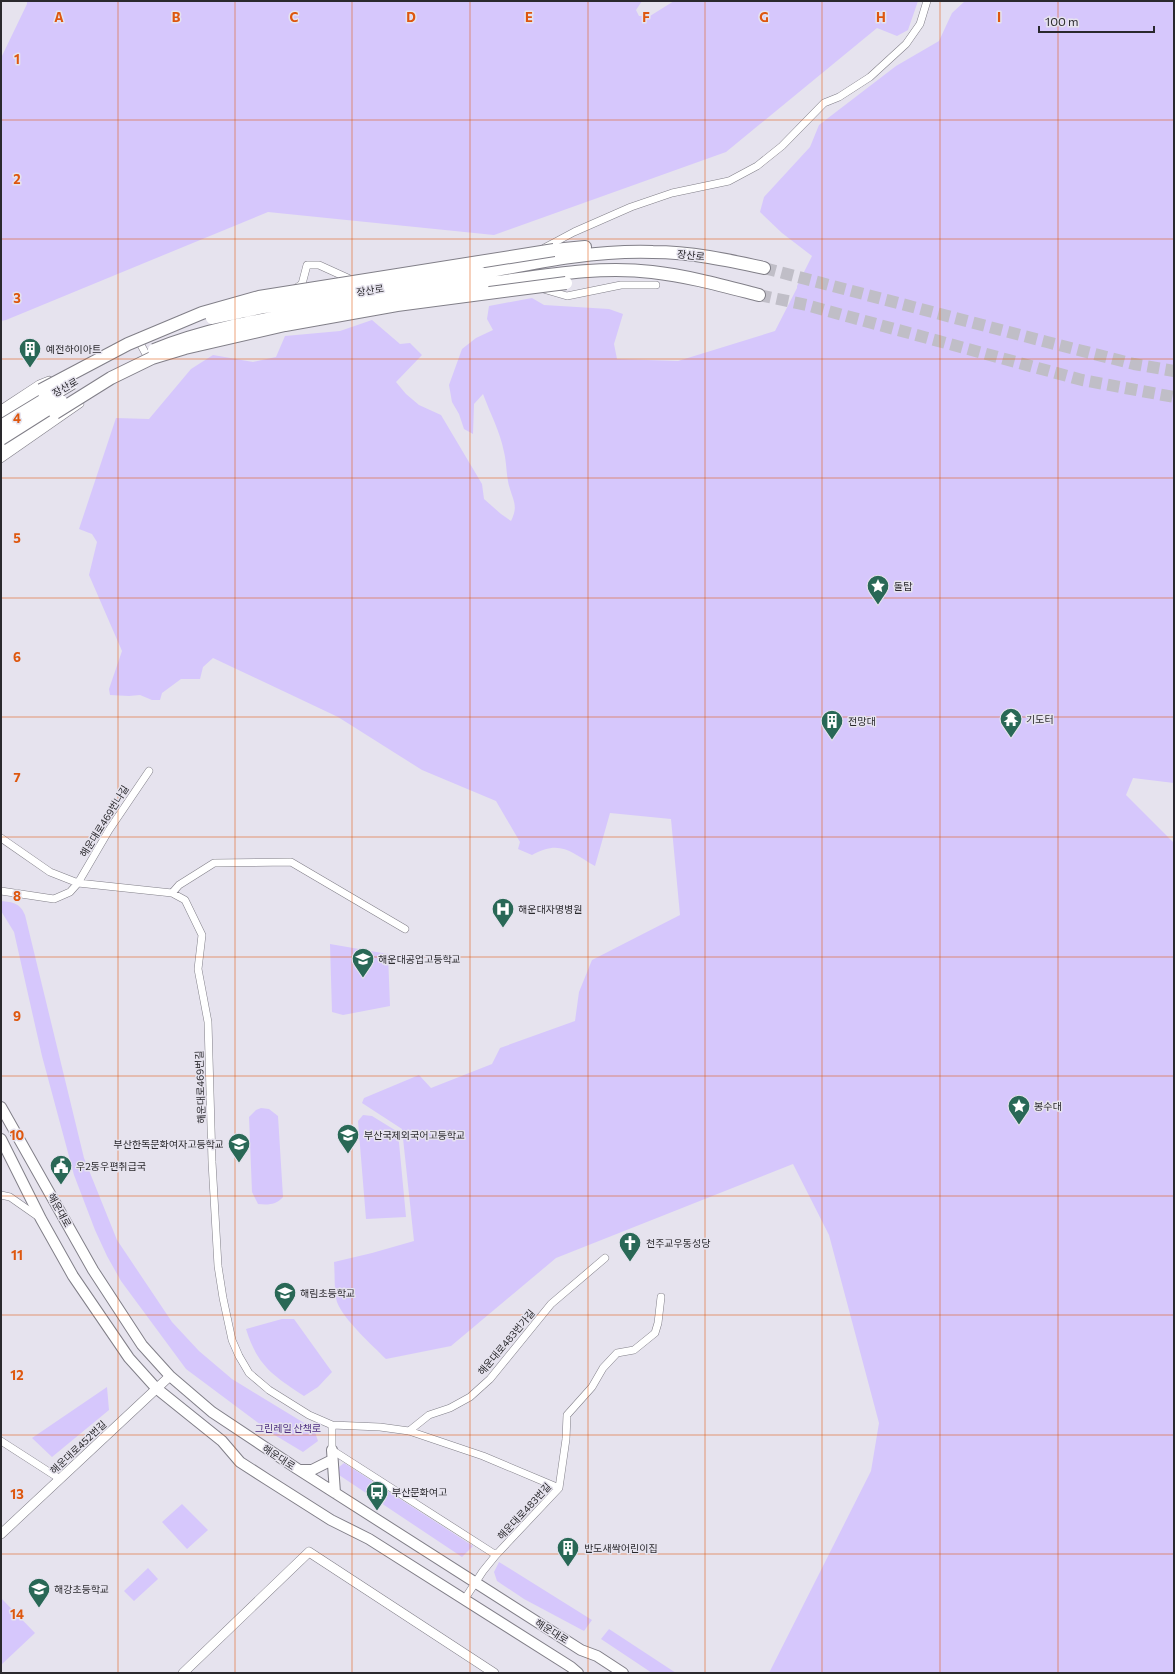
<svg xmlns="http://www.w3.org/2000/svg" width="1175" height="1674" viewBox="0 0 1175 1674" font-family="Commissioner,'Noto Sans KR',sans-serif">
  <rect width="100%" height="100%" fill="#e6e3ee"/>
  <path fill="#d6c7fc" d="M27 1H642L636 10 639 16H650L674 1H918L908 30 897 36 877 28 726 152 494 235 268 212 6 320 1 321V58L27 4Z
    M965 1H1174V783L1133 778 1126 795 1174 843V1673H769L871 1471 879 1423 829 1235 793 1164 556 1258 451 1346 386 1359C373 1346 343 1319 337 1302 334 1292 335 1274 334 1262L372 1253 414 1241 402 1129 362 1103 364 1098 419 1075 431 1088 492 1064 500 1048 575 1021 579 992 592 960 680 915 671 819 610 813 595 866C571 852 560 839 532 855L518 849 520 842 496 801 422 770 338 717 213 658 203 667 200 679H181L162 693 160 700H152L140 695 129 696 110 695 109 689 122 651 89 575 97 542 92 534 79 529 116 418 149 419 191 369 213 355 253 362 276 357 285 336 340 331 372 320 400 344 410 343 422 355 396 382 406 394 419 405 441 415 482 484 484 499 501 514 511 521C518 507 514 502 510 489 506 477 507 464 504 452 500 431 490 413 483 394L474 404 473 434 464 429 459 414 452 402 449 385 462 349 476 338 493 330 487 319 489 306 532 298 544 305 609 309 623 314 614 344 617 359 678 361 775 331 797 288V286L812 256 782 233 760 212 764 197 810 147 819 125 896 66 939 41 952 13Z
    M1 901C13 902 20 903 25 915L84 1158 117 1240 172 1322 199 1351 232 1379 314 1429 318 1441 303 1452 273 1434 186 1369 121 1281 107 1256 95 1230 74 1175 42 1056 14 932 1 911Z
    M330 944 388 954 390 1006 343 1015 332 1012Z
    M261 1108 269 1109 278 1116 283 1197C276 1205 268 1205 258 1204L252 1192 249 1117 256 1110Z
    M363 1115 372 1116 398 1132 406 1217 366 1219 358 1121Z
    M282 1319H294L332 1372 318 1387 304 1396C273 1375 258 1367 246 1329Z
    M107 1387 109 1410 52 1457 32 1438Z
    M344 1463 473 1546 462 1557 339 1475V1467Z
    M182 1504 208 1530 187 1549 162 1522Z
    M499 1562 592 1620 584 1631 524 1599 497 1581 494 1572Z
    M148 1568 158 1579 134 1601 124 1591Z
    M1 1598 35 1633 1 1665Z
    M609 1629 676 1673H652L601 1639Z"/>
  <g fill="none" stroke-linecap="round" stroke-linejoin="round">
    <path stroke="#c0bec7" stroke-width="12" stroke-dasharray="12 6" stroke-linecap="butt" d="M764 268 1047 342 1134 364 1174 371
      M759 295 806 305 1082 380 1174 397"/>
    <g stroke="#817f88" stroke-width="8">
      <path id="minor" d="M544 248 574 232 631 207 672 193 729 181 757 166 782 146 824 103 839 97 870 77 906 44 920 24 927 1
        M543 289 567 296 621 285H656
        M293 290 302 284 307 265H319L352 280
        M141 345 147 356
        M1 409 39 384 49 380
        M1 459 80 404
        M1 838 50 872 78 883 172 893 185 900 202 935 198 969 208 1022 212 1162 218 1266 223 1298 232 1340 239 1356 249 1373 269 1390 309 1415 332 1425 380 1427 409 1431 483 1456 559 1488
        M1 891 54 899 70 892 78 883 109 830 149 771
        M172 893 179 885 214 863 291 862 405 929
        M1 1195 10 1197 40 1218
        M332 1425V1450L496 1555
        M409 1431 429 1415 450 1408 470 1397 490 1379 551 1304 605 1258
        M1 1441 60 1479
        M464 1600 483 1571 496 1555 559 1488 566 1439 567 1415 592 1387 603 1368 617 1353 634 1350 655 1333 658 1323 661 1297"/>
    </g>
    <g stroke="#817f88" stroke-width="10">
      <path id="tertiary" d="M1 1534 170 1376
        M183 1673 309 1552 494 1673"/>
    </g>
    <g stroke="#817f88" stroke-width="12">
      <path id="secondary" d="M1 1107 93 1270 142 1345 170 1376 212 1412 296 1468 581 1650 597 1656 623 1673
        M1 1139 41 1219 73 1276 129 1358 156 1388 222 1441 240 1462 268 1480 331 1520 369 1539 571 1667 578 1673
        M332 1450 335 1493
        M299 1470H312L332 1460"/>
    </g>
    <g stroke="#817f88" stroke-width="14">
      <path id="trunk" d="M554 250 585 247
        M481 273C538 262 595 250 653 252 690 252 728 260 764 268
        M483 284C538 277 596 265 652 272 688 276 724 286 759 295
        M1 416 41 390
        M1 449 55 413"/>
    </g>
    <use href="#minor" stroke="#fff" stroke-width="7"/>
    <use href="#tertiary" stroke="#fff" stroke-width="9"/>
    <use href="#secondary" stroke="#fff" stroke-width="10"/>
    <use href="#trunk" stroke="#fff" stroke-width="12"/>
    <g stroke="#817f88" stroke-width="14" stroke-linecap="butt">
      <path id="trunk-bridge" d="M212 318 264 307 481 273
        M154 350C203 330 254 321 306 312 365 301 424 293 483 284
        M41 390 128 344 202 313 259 297 554 250
        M55 413 111 378 152 358 185 348 285 325 397 305 566 283
        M1 426 72 383
        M1 439 61 401"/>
    </g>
    <use href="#trunk-bridge" stroke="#fff" stroke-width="12"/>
  </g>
  <path fill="none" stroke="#de570e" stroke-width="1" stroke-opacity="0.55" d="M118 1V1673M235 1V1673M352 1V1673M470 1V1673M588 1V1673M705 1V1673M822 1V1673M940 1V1673M1058 1V1673M1 120H1174M1 239H1174M1 359H1174M1 478H1174M1 598H1174M1 717H1174M1 837H1174M1 957H1174M1 1076H1174M1 1196H1174M1 1315H1174M1 1435H1174M1 1554H1174"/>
  <defs>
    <g id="building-pin" transform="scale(1.15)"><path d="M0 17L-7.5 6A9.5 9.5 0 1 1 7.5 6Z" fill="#296856" stroke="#e6e3ee"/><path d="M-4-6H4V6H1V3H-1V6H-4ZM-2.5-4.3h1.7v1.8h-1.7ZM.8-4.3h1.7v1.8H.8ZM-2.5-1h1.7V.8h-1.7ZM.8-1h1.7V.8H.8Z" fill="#fff"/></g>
    <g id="sight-pin" transform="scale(1.15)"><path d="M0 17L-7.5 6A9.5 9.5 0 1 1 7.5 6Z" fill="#296856" stroke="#e6e3ee"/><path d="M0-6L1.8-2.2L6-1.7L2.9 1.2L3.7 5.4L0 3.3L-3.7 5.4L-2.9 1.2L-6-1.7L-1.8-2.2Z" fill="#fff"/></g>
    <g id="temple-pin" transform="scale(1.15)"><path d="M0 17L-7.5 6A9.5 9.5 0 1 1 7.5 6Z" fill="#296856" stroke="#e6e3ee"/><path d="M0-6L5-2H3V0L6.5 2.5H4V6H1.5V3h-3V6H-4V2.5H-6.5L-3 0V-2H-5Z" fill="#fff"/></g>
    <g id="hospital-pin" transform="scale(1.15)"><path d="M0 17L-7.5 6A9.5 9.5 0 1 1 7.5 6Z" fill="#296856" stroke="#e6e3ee"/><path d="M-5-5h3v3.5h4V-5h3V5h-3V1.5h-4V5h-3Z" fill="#fff"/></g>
    <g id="school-pin" transform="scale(1.15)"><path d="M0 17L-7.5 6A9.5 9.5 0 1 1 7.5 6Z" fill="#296856" stroke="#e6e3ee"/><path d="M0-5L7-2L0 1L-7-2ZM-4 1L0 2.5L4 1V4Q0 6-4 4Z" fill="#fff"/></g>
    <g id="civic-pin" transform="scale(1.15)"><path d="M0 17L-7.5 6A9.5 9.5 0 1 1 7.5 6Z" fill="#296856" stroke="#e6e3ee"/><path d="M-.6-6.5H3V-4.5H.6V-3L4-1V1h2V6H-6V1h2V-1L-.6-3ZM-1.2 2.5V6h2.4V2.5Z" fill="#fff"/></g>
    <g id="church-pin" transform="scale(1.15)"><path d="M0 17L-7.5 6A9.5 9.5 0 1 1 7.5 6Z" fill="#296856" stroke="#e6e3ee"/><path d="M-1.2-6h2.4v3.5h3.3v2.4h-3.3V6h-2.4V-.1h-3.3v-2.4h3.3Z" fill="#fff"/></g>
    <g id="bus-pin" transform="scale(1.15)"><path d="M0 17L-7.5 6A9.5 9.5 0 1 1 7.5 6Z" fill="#296856" stroke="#e6e3ee"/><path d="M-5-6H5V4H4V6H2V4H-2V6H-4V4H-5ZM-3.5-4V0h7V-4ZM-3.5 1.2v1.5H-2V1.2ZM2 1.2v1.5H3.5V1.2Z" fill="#fff"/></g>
  </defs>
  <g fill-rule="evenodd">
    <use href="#building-pin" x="30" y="349"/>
    <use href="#sight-pin" x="878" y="586"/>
    <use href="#temple-pin" x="1011" y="719"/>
    <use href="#building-pin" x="832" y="721"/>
    <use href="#hospital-pin" x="503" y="909"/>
    <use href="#school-pin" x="363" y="959"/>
    <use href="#sight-pin" x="1019" y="1106"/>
    <use href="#school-pin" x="348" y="1135"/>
    <use href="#school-pin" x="239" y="1144"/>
    <use href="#civic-pin" x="61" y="1166"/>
    <use href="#church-pin" x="630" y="1243"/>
    <use href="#school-pin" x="285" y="1293"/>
    <use href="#bus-pin" x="377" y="1492"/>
    <use href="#building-pin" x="568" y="1548"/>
    <use href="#school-pin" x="39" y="1589"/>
  </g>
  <g text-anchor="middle" stroke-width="3" stroke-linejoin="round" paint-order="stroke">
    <g font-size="10" fill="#2a292d" stroke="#e6e3ee">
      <text transform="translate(691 255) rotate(6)" y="4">장산로</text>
      <text transform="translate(370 290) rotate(-9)" y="4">장산로</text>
      <text transform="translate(65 387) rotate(-30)" y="4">장산로</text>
      <text transform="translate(104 821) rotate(-58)" y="4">해운대로469번나길</text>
      <text transform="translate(200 1087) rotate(-92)" y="4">해운대로469번길</text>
      <text transform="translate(60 1210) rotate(61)" y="4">해운대로</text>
      <text transform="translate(506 1342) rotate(-50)" y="4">해운대로483번가길</text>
      <text transform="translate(78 1447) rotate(-43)" y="4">해운대로452번길</text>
      <text transform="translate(279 1457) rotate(33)" y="4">해운대로</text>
      <text transform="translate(524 1511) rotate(-47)" y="4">해운대로483번길</text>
      <text transform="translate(552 1631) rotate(32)" y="4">해운대로</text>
    </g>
    <g font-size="10" fill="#2a292d" stroke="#e6e3ee" text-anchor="start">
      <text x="46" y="353">예전하이아트</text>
      <text x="894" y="590">돌탑</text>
      <text x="1026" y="723">기도터</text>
      <text x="848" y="725">전망대</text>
      <text x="518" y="913">해운대자명병원</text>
      <text x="378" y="963">해운대공업고등학교</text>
      <text x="1034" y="1110">봉수대</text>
      <text x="364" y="1139">부산국제외국어고등학교</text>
      <text x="224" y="1148" text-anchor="end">부산한독문화여자고등학교</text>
      <text x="76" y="1170">우2동우편취급국</text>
      <text x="646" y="1247">천주교우동성당</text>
      <text x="300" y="1297">해림초등학교</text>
      <text x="392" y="1496">부산문화여고</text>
      <text x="584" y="1552">반도새싹어린이집</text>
      <text x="54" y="1593">해강초등학교</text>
    </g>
    <g font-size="10" fill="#4e2e81" stroke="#e6e3ee">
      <text x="288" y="1432">그린레일 산책로</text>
    </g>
  </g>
  <g font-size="13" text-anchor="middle" font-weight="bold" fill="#de570e" stroke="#e6e3ee" stroke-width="3" stroke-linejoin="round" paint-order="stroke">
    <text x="59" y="22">A</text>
    <text x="176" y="22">B</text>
    <text x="294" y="22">C</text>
    <text x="411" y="22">D</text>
    <text x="529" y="22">E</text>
    <text x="646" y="22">F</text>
    <text x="764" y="22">G</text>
    <text x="881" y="22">H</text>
    <text x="999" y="22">I</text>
    <text x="17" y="64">1</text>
    <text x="17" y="184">2</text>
    <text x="17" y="303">3</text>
    <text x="17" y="423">4</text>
    <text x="17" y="543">5</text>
    <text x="17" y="662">6</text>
    <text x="17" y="782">7</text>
    <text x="17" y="901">8</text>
    <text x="17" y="1021">9</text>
    <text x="17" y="1140">10</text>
    <text x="17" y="1260">11</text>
    <text x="17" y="1380">12</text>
    <text x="17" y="1499">13</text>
    <text x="17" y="1619">14</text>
  </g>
  <rect width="1175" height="1674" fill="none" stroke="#2a292d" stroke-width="4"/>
  <path d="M1039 26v6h115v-6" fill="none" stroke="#2a292d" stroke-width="2"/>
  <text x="1045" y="26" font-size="12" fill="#2a292d" stroke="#e6e3ee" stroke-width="3" paint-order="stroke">100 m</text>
</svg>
